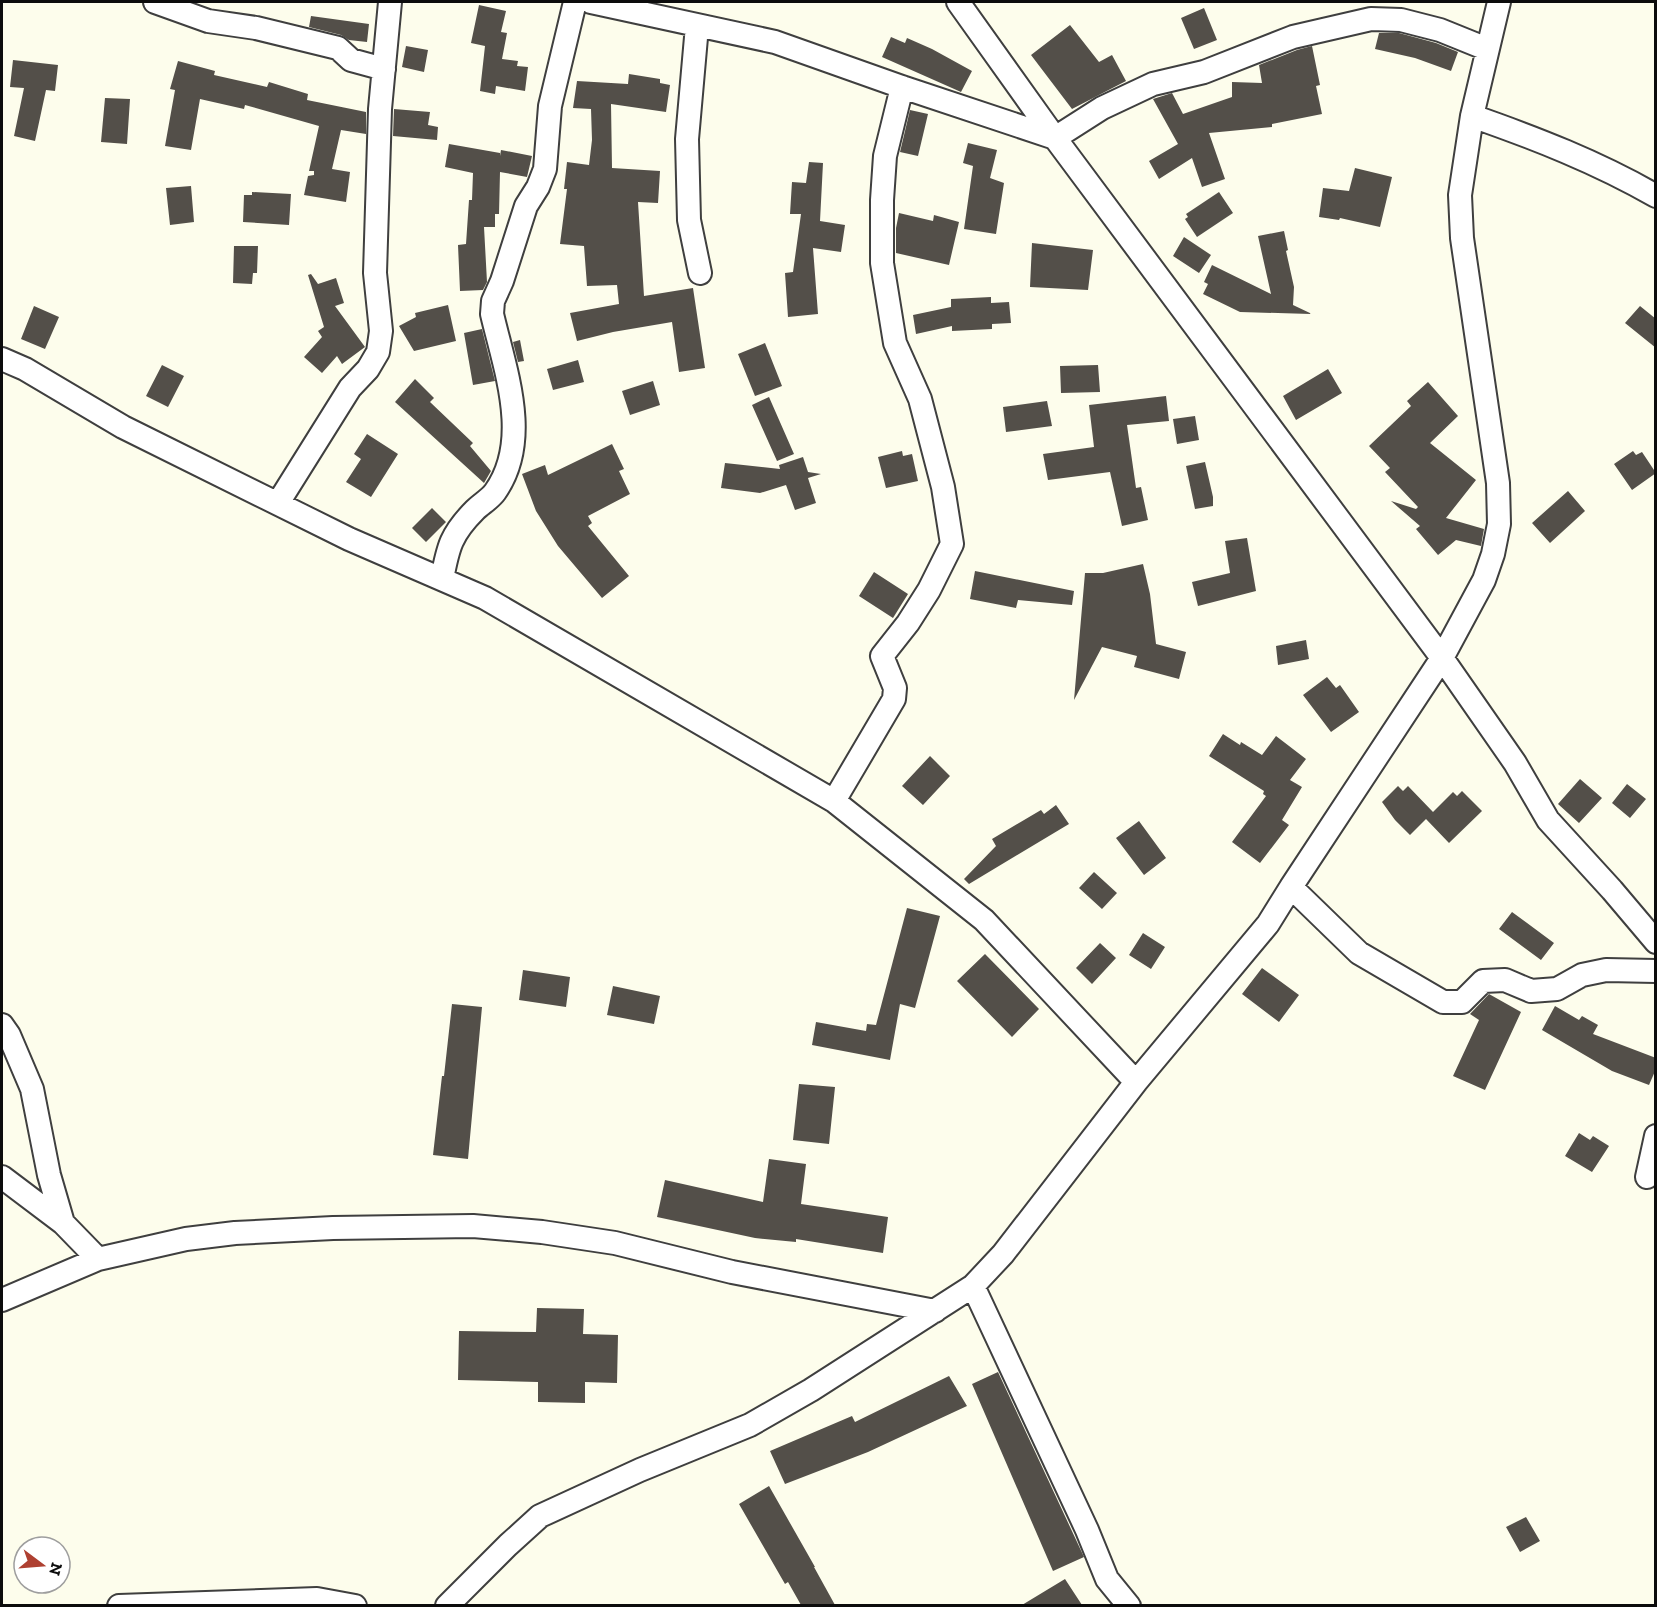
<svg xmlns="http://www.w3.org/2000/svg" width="1657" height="1607" viewBox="0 0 1657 1607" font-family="'Zilla Slab',serif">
  <rect width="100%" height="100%" fill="#fdfdec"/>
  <path fill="#534f49" d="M479 5 506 11 501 32 507 33 502 59 518 61 517 66 528 67 525 91 496 86 495 94 480 91 485 46 471 43Z
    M1204 8 1217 40 1194 49 1181 18Z
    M311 16 369 24 367 42 349 40 341 35 309 27Z
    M1070 25 1099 62 1112 55 1126 81 1072 109 1031 55Z
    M1379 33H1399L1436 43 1458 52 1451 71 1415 58 1375 49Z
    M891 37 905 43 907 38 932 49 972 71 961 92 882 57Z
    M406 46 428 50 424 72 402 67Z
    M1312 46 1320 85 1316 86 1322 114 1272 124V127L1209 133 1225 179 1202 187 1192 158 1159 179 1149 161 1178 144 1153 99 1172 93 1183 114 1232 97V82L1262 83 1259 65 1297 50Z
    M13 60 58 65 55 91 46 90 35 141 14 136 24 88 10 87Z
    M178 61 215 71 214 75 267 87 269 82 308 94 307 100 366 112V134L341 130 332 169 350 172 346 202 304 195 308 176 314 175V171H309L319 126 245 105 244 109 200 99 191 150 165 146 175 90 170 89Z
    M629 74 660 79V83L670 85 666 112 611 104 612 168 660 171 658 203 638 202 644 296 693 288 705 368 679 372 672 322 613 332 577 341 570 313 619 304 617 285 587 286 584 246 560 244 567 189H564L567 162 589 165 592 140 591 109 573 108 577 81 628 84Z
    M105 98 130 99 127 144 101 142Z
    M394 109 430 112 428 125 438 127 437 140 393 136Z
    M910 110 928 114 918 156 900 152Z
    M968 143 997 150 990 178 1004 183 996 234 964 229 973 166 963 163Z
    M449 144 500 153V156L501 150 532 156 527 177 500 172 499 214H495V227H484L487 282 483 290 460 291 458 245 466 244 469 200H472L473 173 445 167Z
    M809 162 823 163 820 221 845 225 841 252 813 248 818 314 788 317 785 273 793 272 801 214H790L792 182 806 183Z
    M1355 168 1392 177 1380 227 1340 218 1339 220 1319 217 1323 188 1349 191Z
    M191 186 194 222 170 225 166 188Z
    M252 192 291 194 289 225 243 222 244 195H252Z
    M1219 192 1233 213 1197 237 1185 219 1188 217 1186 214Z
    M899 213 933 221 934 215 959 222 949 265 896 253V228Z
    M1284 231 1288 250 1286 251 1294 287 1293 305 1312 314 1240 312 1203 294 1208 284 1204 282 1212 265 1271 294 1258 236Z
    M1184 237 1211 255 1199 273 1173 256Z
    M1032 243 1093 250 1088 290 1030 287Z
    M234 246H258L257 273H253L252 284 233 283Z
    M311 274 318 284 336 278 344 303 335 306 365 347 342 364 337 356 322 373 304 357 322 337 318 331 324 327 308 275Z
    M991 297V303L1009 302 1011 323 992 324V329L952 331V326L916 334 913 315 951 307V299Z
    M448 305 456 341 414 351 399 326 416 317 415 313Z
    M34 306 59 317 45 349 21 339Z
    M1640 306 1656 319V348L1625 323Z
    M482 329 495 381 473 385 464 333Z
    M520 340 524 361 518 362 513 342Z
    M765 343 782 386 755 396 738 354Z
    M578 360 584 382 553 390 547 369Z
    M162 365 184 376 168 407 146 396Z
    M1098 365 1100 392 1061 393 1060 366Z
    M1328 369 1342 393 1296 420 1283 396Z
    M415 379 434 398 430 402 473 443 470 446 491 471 484 483 395 402Z
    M653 381 660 405 630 415 622 391Z
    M1428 382 1458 416 1430 443 1476 480 1446 518 1484 529 1481 546 1456 540 1438 555 1416 529 1420 526 1391 501 1416 509 1418 507 1385 472 1390 468 1369 446 1411 406 1407 401Z
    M1166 396 1169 421 1127 425 1136 488 1141 487 1148 520 1122 526 1110 472 1048 480 1043 454 1094 447 1089 405Z
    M769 397 794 454 777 461 752 405Z
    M1047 401 1052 426 1006 432 1003 407Z
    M1195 416 1199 440 1177 444 1173 419Z
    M367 434 398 454 371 497 346 482 361 459 354 454Z
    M612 444 624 469 619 471 630 494 588 516 592 523 588 526 629 576 602 598 558 546 536 511 522 474 545 465 548 475Z
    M902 451 903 456 912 454 918 481 886 488 878 457Z
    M1633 451 1636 455 1642 452 1656 473 1632 490 1614 464Z
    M803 457 808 472 821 474 808 478 816 503 795 510 786 485 760 493 721 488 725 463 780 469 779 465Z
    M1205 462 1213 497V506L1195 509 1186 466Z
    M1568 491 1585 511 1550 543 1532 523Z
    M432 508 446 522 426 542 412 528Z
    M1247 538 1256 591 1198 606 1192 582 1230 573 1225 541Z
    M1143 564 1150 594 1156 644 1186 652 1179 679 1134 667 1137 656 1102 647 1074 700 1085 573H1103Z
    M975 571 1074 591 1072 605 1018 600 1016 608 970 599Z
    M874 572 908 594 893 618 859 596Z
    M1306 640 1309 659 1278 665 1276 646Z
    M1327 677 1336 688 1340 685 1359 712 1331 732 1303 695Z
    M1223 734 1240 745 1241 742 1262 755 1276 736 1306 759 1290 780 1302 787 1282 820 1289 825 1260 863 1232 842 1266 796 1263 794 1264 791 1209 756Z
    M930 756 950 776 923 805 902 786Z
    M1580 779 1602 798 1579 823 1558 804Z
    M1627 784 1646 799 1630 818 1612 803Z
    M1398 786 1403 791 1408 786 1433 812 1453 792 1457 796 1462 791 1482 811 1449 843 1426 819 1410 835 1395 820 1382 802Z
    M1056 805 1069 824 969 884 964 879 996 846 992 839 1041 810 1044 814Z
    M1139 821 1166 858 1144 875 1116 838Z
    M1094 872 1117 893 1102 909 1079 888Z
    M907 908 940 916 915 1008 900 1004 890 1060 812 1045 816 1022 866 1031 867 1024 876 1025Z
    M1512 912 1554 943 1541 960 1499 929Z
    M1143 933 1165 947 1151 969 1129 955Z
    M1100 943 1116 958 1092 984 1076 968Z
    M985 954 1039 1009 1012 1037 957 981Z
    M1262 968 1299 995 1279 1022 1242 994Z
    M523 970 570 977 566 1007 519 1000Z
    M613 986 660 996 654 1024 607 1015Z
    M1489 994 1521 1012 1485 1090 1453 1076 1479 1020 1470 1014Z
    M452 1004 482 1007 468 1159 433 1155 442 1076H444Z
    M1555 1006 1579 1020 1582 1016 1598 1025 1593 1034 1656 1058V1069L1649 1085 1612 1071 1542 1030Z
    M799 1084 835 1087 829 1144 793 1140Z
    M1579 1133 1590 1140 1593 1136 1609 1146 1592 1172 1565 1156Z
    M769 1159 806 1164 801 1204 888 1217 883 1253 796 1239V1242L755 1238 657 1217 665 1180 763 1202Z
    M537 1308 584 1309 583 1334 618 1335 617 1383 585 1382V1403L538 1402V1382L458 1380 459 1331 536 1332Z
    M998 1372 1084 1557 1053 1571 972 1384Z
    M949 1376 967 1406 868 1452 785 1484 770 1451 852 1416 855 1422Z
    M769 1486 815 1567H814L835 1605H801L788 1582 785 1584 739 1504Z
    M1526 1517 1540 1541 1520 1552 1506 1527Z
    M1065 1579 1082 1605H1022Z"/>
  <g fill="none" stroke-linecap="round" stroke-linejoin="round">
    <g stroke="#3f3f3f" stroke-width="26">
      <path id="minor" d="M155 2 208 21 256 28 338 48 351 60 384 69
        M591 2 775 42 902 87 1055 138
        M958 2 1055 138 1442 658 1515 763 1548 820 1612 890 1656 942
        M697 26 687 139 689 220 700 273
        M1472 116C1535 138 1597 162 1656 196
        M1055 138 1102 108 1153 84 1204 72 1293 37 1371 19 1401 20 1440 30 1487 49
        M2 359 25 369 123 427 349 539 485 598 834 801 984 920 1136 1082
        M278 503 350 388 368 369 378 352 381 331 375 273 380 109 390 2
        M442 579C448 547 451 534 475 510 481 504 490 499 495 492 532 440 505 370 492 314L493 301 502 281 526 206 538 187 545 169 550 106 575 2
        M834 801 894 699 895 688 882 656 908 623 929 590 952 544 943 487 920 399 895 343 882 263V200L885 156 902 87
        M1291 887 1359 953 1443 1002H1462L1483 981 1505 980 1531 991 1557 989 1582 975 1606 970 1656 971
        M2 1025 9 1035 32 1089 49 1175 63 1223 98 1259
        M2 1177 63 1223
        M1647 1177 1656 1136
        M973 1286 1087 1530 1107 1579 1129 1606
        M2 1300 98 1259 186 1239 235 1233 333 1228 473 1226 542 1232 615 1243 732 1272 935 1311
        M119 1606 317 1599 355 1606
        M447 1606 508 1545 540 1516 640 1470 750 1425 811 1390 973 1286 1003 1254 1136 1082 1268 924 1291 887 1442 658 1484 580 1493 554 1499 524 1498 483 1462 238 1460 195 1472 116 1499 2"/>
    </g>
    <use href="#minor" stroke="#fff" stroke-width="22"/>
  </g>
  <rect width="1657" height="1607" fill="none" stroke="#0c0c0c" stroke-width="6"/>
  <g transform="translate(42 1565) rotate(106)"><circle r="28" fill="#ffffff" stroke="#9e9e9e" stroke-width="1.5"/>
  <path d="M0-4.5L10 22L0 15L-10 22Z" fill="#ae4031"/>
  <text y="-9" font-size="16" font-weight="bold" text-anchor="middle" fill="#0c0c0c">N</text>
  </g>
</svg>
